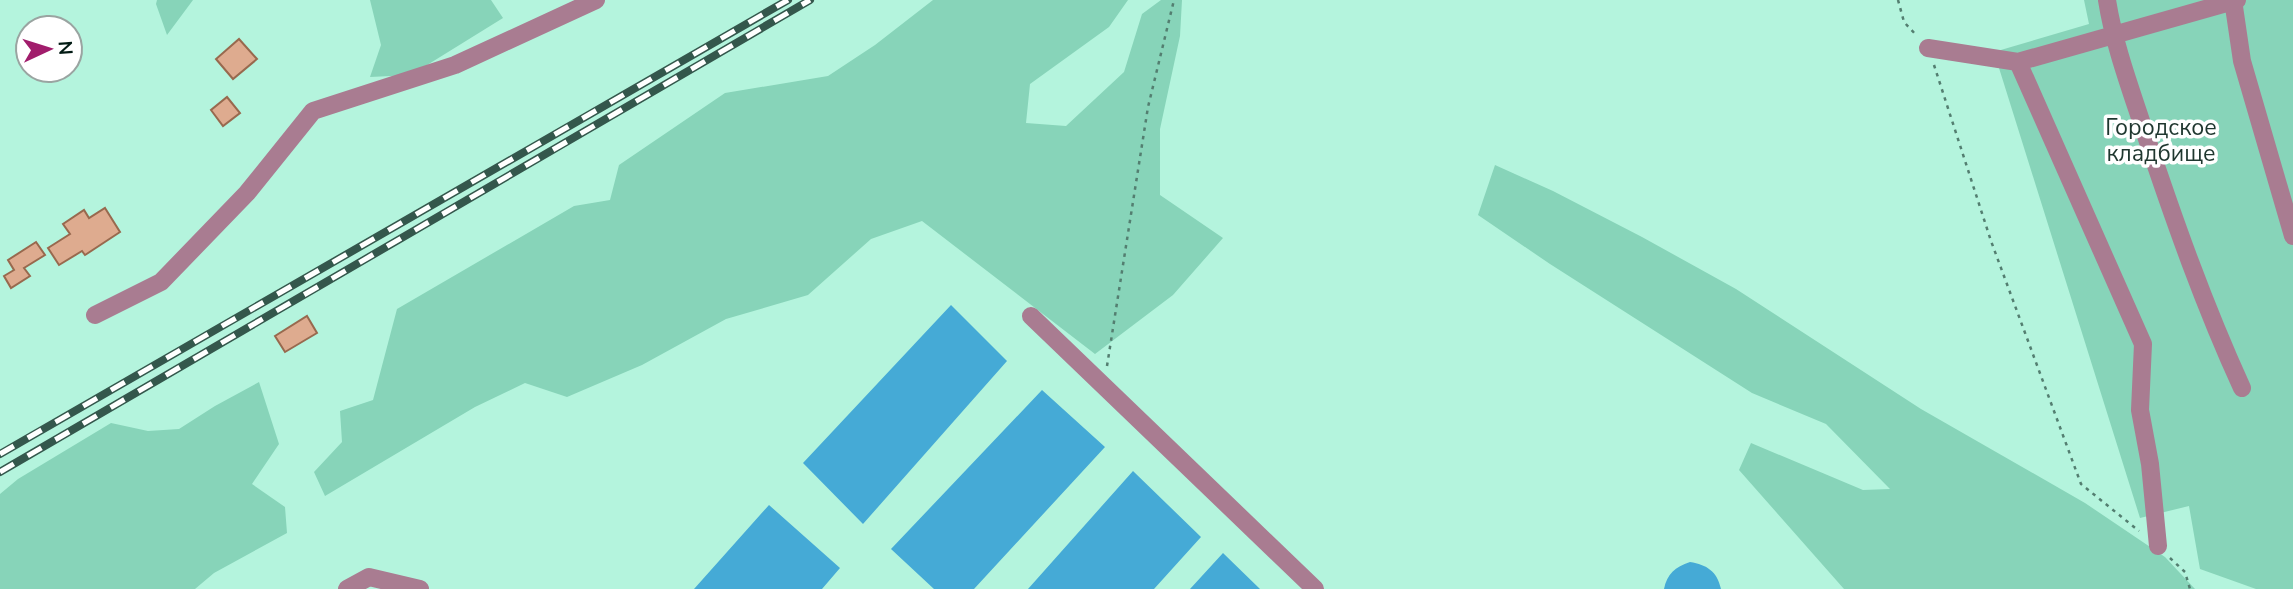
<svg xmlns="http://www.w3.org/2000/svg" width="2293" height="589" viewBox="0 0 2293 589" font-family="'Nunito Sans',sans-serif">
  <rect width="100%" height="100%" fill="#b4f4dd"/>
  <path fill="#87d4b9" d="M157 0H193L167 35 156 4Z
    M370 0H491L503 18 411 75 370 77 381 45Z
    M933 0H1128L1109 27 1030 84 1026 123 1066 126 1124 72 1142 14 1161 0H1182L1180 36 1160 129V195L1223 238 1173 295 1095 354 922 221 871 239 808 295 726 319 642 365 567 397 525 383 475 407 325 496 314 472 342 442 340 411 373 400 397 309 574 206 610 200 619 165 725 93 828 76 875 45Z
    M2084 0H2293V589H2256L2200 569 2189 506 2140 518 1994 52 2089 24Z
    M1495 165 1553 191 1642 237 1736 289 1921 409 2085 503 2165 557 2195 589H1844L1739 470 1751 443 1863 490 1890 489 1826 424 1752 393 1550 264 1478 215Z
    M259 382 279 444 252 484 285 507 287 533 214 573 195 589H0V494L18 479 111 423 148 431 179 429 215 406Z"/>
  <path fill="#45aad6" d="M951 305 1007 361 863 524 803 463Z
    M1042 390 1105 447 974 589H934L891 549Z
    M1133 471 1201 537 1154 589H1028Z
    M769 505 840 568 822 589H694Z
    M1223 553 1260 589H1190Z
    M1690 562C1707 565 1717 571 1721 589H1664C1667 574 1675 567 1690 562Z"/>
  <path fill="#deab8f" stroke="#98694e" stroke-width="2" d="M239 39 257 59 233 79 216 59Z
    M227 97 240 113 223 126 211 110Z
    M105 208 120 232 85 255 82 251 59 265 48 248 70 234 63 224 84 210 89 218Z
    M36 242 45 255 24 268 30 276 11 288 4 276 14 270 8 260Z
    M307 316 317 333 285 352 275 336Z"/>
  <g fill="none" stroke-linecap="round" stroke-linejoin="round">
    <path stroke="#537e70" stroke-width="2.5" stroke-dasharray="3.5 5" stroke-linecap="butt" d="M1898 0 1904 22 1917 36
      M1934 65 1991 241 2081 484 2139 531
      M1107 366 1148 107 1174 0
      M2170 558 2185 572 2190 589"/>
    <path stroke="#a97c91" stroke-width="18" d="M2107 0C2114 45 2131 90 2145 133 2174 220 2204 305 2242 388
      M2233 0 2242 61 2293 236
      M1928 48 2018 62
      M95 315 161 282 247 193 313 111 455 65 596 0
      M1031 316 1315 589
      M2158 546 2150 464 2140 410 2143 344 2018 62 2237 0
      M347 589 369 577 420 589"/>
    <g stroke="#34574c" stroke-width="8">
      <path id="rail" d="M0 454 788 0
        M0 472 810 0"/>
    </g>
    <use href="#rail" stroke="#fff" stroke-width="5" stroke-dasharray="16" stroke-linecap="butt"/>
  </g>
  <g text-anchor="middle" stroke-width="7" stroke-linejoin="round" paint-order="stroke">
    <g font-size="23" fill="#1f372f" stroke="#fff">
      <text x="2161" y="135">Городское<tspan x="2161" dy="26">кладбище</tspan></text>
    </g>
  </g>
  <g transform="translate(49 49) rotate(86)"><circle r="33" fill="#ffffff" stroke="#9aa4a1" stroke-width="2"/>
  <path d="M0-5L12 26L0 18L-12 26Z" fill="#a11d6c"/>
  <text y="-10" font-size="19" font-weight="bold" text-anchor="middle" fill="#021b14">N</text>
  </g>
</svg>
